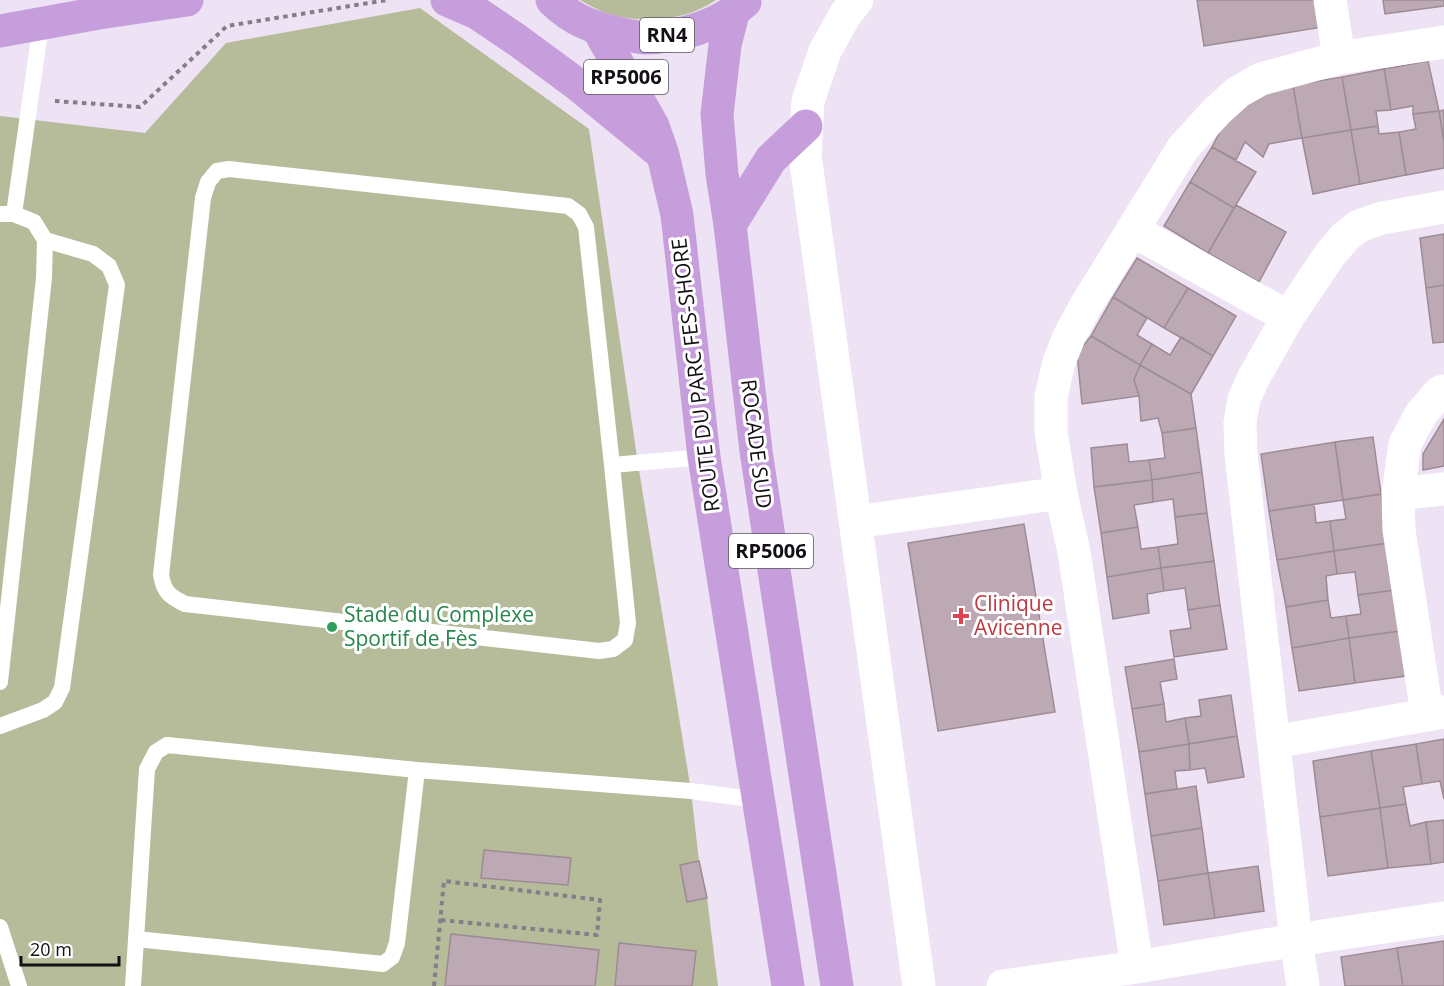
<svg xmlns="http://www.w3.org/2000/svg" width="1444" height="986" viewBox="0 0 1444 986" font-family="'Open Sans',sans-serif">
  <rect width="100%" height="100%" fill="#eee3f5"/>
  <path fill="#b6bb99" d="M580 0H716C685 22 637 25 601 11 594 8 587 4 580 0Z
    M420 8 589 129 638 464 691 791 699 861 707 898 718 986H0V116L145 133 226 43Z"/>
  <path fill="#bca9b4" stroke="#9d8a95" stroke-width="1.5" d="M1197 0H1325L1329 26 1204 46Z
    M1383 0H1444V6L1385 14Z
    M1428 61 1439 111 1413 114V106L1391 110 1384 69Z
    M1384 69 1391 110 1376 111 1378 126 1351 130 1342 77Z
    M1342 77 1351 130 1302 138 1293 85Z
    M1293 85 1302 138 1269 144 1263 157 1245 142 1236 160 1212 147 1237 99Z
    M1444 110V142L1439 111Z
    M1439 111 1444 142V168L1406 175 1399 132 1416 129 1413 114Z
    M1378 126 1379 134 1399 132 1406 175 1360 184 1351 130Z
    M1351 130 1360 184 1313 194 1302 138Z
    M1212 147 1256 172 1234 208 1190 182Z
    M1190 182 1234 208 1208 253 1164 226Z
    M1236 205 1286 232 1259 282 1208 253Z
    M1444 234V285L1426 288 1420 238Z
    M1137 258 1188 288 1164 328 1113 297Z
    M1444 285V342L1433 343 1426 288Z
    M1188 288 1236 316 1213 356 1164 328Z
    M1113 297 1147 318 1137 335 1152 344 1140 365 1091 336Z
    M1091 336 1140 365 1134 380 1139 396 1082 404 1077 353Z
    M1181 337 1213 356 1191 394 1140 365 1152 344 1170 355Z
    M1140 365 1191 394 1196 428 1162 433 1158 418 1141 421 1139 396 1134 380Z
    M1444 419V466L1423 470V454Z
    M1196 428 1202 472 1152 480 1149 460 1165 458 1162 433Z
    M1373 437 1381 494 1343 500 1335 442Z
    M1335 442 1343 500 1269 511 1261 454Z
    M1127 444 1129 462 1149 460 1152 480 1094 487 1091 448Z
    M1202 472 1207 513 1175 517 1173 499 1153 502 1152 480Z
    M1152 480 1153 502 1134 505 1138 527 1101 533 1094 487Z
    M1381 494 1388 543 1334 551 1330 521 1346 519 1343 500Z
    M1314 504 1316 523 1330 521 1334 551 1277 560 1269 511Z
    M1207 513 1214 561 1161 568 1158 547 1178 544 1175 517Z
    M1024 524 1055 712 938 731 908 543Z
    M1138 527 1141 549 1158 547 1161 568 1107 577 1101 533Z
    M1388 543 1395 590 1358 595 1355 572 1337 574 1334 551Z
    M1334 551 1337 574 1326 576 1328 600 1286 607 1277 560Z
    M1214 561 1220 605 1188 610 1185 588 1164 591 1161 568Z
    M1161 568 1164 591 1147 594 1149 613 1113 619 1107 577Z
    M1395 590 1400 631 1349 638 1346 616 1361 614 1358 595Z
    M1328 600 1331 618 1346 616 1349 638 1292 648 1286 607Z
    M1220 605 1227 649 1174 657 1170 631 1191 628 1188 610Z
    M1400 631 1406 676 1355 683 1349 638Z
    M1349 638 1355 683 1299 691 1292 648Z
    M1174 659 1177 679 1160 682 1164 704 1132 709 1125 667Z
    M1231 695 1237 736 1189 744 1185 718 1201 716 1199 700Z
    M1164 704 1166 722 1185 718 1189 744 1139 752 1132 709Z
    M1237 736 1244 777 1208 783 1205 768 1190 770 1189 744Z
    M1444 739V799L1440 781 1422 784 1416 744Z
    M1189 744 1190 770 1175 771 1177 789 1145 794 1139 752Z
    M1416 744 1422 784 1403 787 1406 804 1380 808 1371 751Z
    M1371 751 1380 808 1320 817 1313 761Z
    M1196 786 1202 828 1151 836 1145 794Z
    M1406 804 1410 826 1426 822 1431 864 1388 868 1380 808Z
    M1380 808 1388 868 1328 876 1320 817Z
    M1444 820V862L1431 864 1426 822Z
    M1202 828 1208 873 1158 881 1151 836Z
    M484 850 571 858 568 885 481 878Z
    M699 861 707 898 687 902 680 865Z
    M1258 866 1264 911 1215 918 1208 873Z
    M1208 873 1215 918 1164 925 1158 881Z
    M451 934 599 950 595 986H445Z
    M1444 941V986H1403L1397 948Z
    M619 943 696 951 692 986H615Z
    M1397 948 1403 986H1345L1341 957Z"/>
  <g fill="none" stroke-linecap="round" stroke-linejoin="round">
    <path stroke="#857d89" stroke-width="4" stroke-dasharray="4.5 4.5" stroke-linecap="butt" d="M55 101 140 107 227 26 387 0
      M434 986 444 881 600 900 597 935 440 920"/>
    <path stroke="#fff" stroke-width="16" d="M0 214H14L34 222 45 240 44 278 0 682
      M14 214 41 24
      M612 465 628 623 625 640 613 649 599 651 185 604C169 596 164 592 161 575L203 198 208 182 217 171 229 169 568 206 579 214 586 227 612 465 704 457
      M0 726 43 710 55 702 62 688 117 285 109 266 93 254 45 240
      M0 927 19 986
      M136 939 383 964 392 957 397 943 417 770
      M133 986 147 769 156 752 167 745 417 770 691 791 758 800"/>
    <path stroke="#fff" stroke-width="33" d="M857 0 845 15 825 51 808 101 805 155 919 986
      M1330 0 1339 58
      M1132 230 1288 317
      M1398 494 1444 489
      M856 522 1061 493
      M1427 714 1399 530 1398 494 1405 444 1421 414 1440 392 1444 391
      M1274 742 1444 712
      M1137 967 1074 552 1061 493 1051 432V397L1059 362 1069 337 1085 307 1183 148 1217 111 1238 92 1261 79 1339 58 1444 42
      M1003 986 1137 967 1296 940 1444 918
      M1303 986 1296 940 1241 454 1240 423 1244 399 1254 377 1288 317 1329 256 1345 237 1359 226 1382 218 1444 207"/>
    <path stroke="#c79edc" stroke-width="33" d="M447 0 477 13 517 40 578 85 662 154
      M552 0C573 21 594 28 622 34 630 35 638 38 645 38 680 37 719 26 745 2
      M733 13 725 45 717 114 722 174 730 225 756 451 837 986
      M598 29 653 126 663 155 677 215 704 457 788 986
      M0 31 99 13 187 0
      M730 225 771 159 806 126"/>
  </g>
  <path fill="#e0444e" stroke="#fff" stroke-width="2" d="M958 607h6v6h6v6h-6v6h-6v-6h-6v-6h6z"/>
  <circle fill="#2e9e5b" stroke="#fff" stroke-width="2" cx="332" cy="627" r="6"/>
  <g text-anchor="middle" stroke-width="6" stroke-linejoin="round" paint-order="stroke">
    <g fill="#fff" stroke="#5a575b" stroke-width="1.5">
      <rect x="640" y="18" width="54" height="34" rx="4.5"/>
      <rect x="584" y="60" width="84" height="34" rx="4.5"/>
      <rect x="729" y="534" width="84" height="34" rx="4.5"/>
    </g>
    <g font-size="20" font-weight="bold" fill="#130f15">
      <text x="667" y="42">RN4</text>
      <text x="626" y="84">RP5006</text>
      <text x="771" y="558">RP5006</text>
    </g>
    <g font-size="21" fill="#130f15" stroke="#fff">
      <text transform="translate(696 375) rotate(-97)" y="7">ROUTE DU PARC FES-SHORE</text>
      <text transform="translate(756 444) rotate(83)" y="7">ROCADE SUD</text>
    </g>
    <g font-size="21" fill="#be3a42" stroke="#fff" text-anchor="start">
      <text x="974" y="611">Clinique<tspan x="974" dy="24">Avicenne</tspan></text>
    </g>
    <g font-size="21" fill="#27864d" stroke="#fff" text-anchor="start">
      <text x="344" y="622">Stade du Complexe<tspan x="344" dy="24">Sportif de Fès</tspan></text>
    </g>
  </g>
  <path d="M21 956v9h98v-9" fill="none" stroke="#130f15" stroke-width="3"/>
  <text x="30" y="956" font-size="18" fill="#130f15" stroke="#ffffff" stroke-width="4.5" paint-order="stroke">20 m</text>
</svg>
